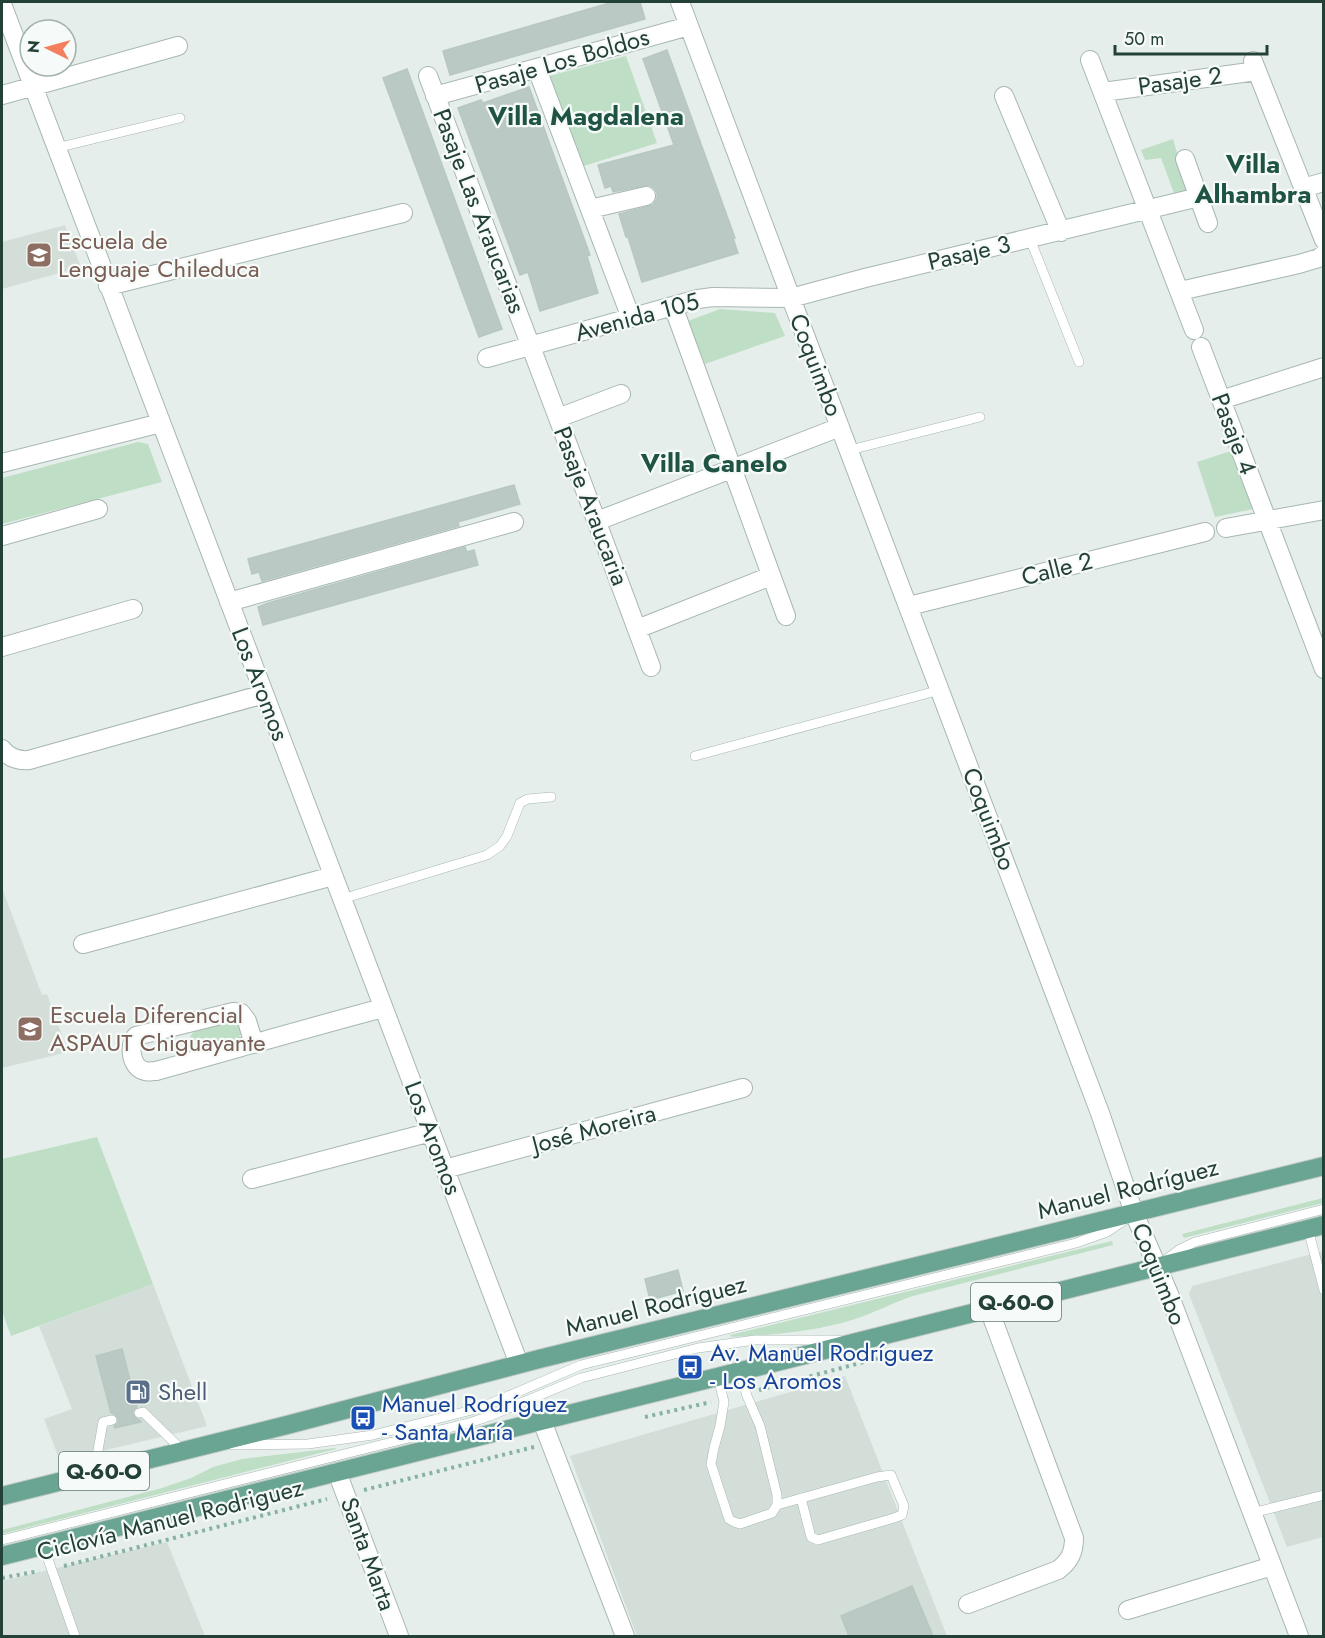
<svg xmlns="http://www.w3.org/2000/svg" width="1325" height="1638" viewBox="0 0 1325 1638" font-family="Jost,sans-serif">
  <rect width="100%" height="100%" fill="#e5eeea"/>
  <path fill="#d3ded9" d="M65 225 81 267 2 289V242Z
    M2 888 42 995 47 994 68 1052 2 1068Z
    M1323 1251V1537L1287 1547 1189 1294 1192 1286Z
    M153 1284 207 1426 60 1461 44 1419 72 1409 39 1326Z
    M845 1376 947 1636H637L570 1456Z
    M167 1542 205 1636H2V1581Z"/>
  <path fill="#bedfc6" d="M626 56 657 143 584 166 549 76Z
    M1173 139 1189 193 1175 196 1161 158 1145 160 1141 150Z
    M720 309 775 313 785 336 705 364 688 321Z
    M138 442 148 444 162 482 2 524V478Z
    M1231 451 1253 509 1215 517 1197 462Z
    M229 1023H239L243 1032 238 1038C222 1045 204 1050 190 1037 196 1025 217 1025 229 1023Z
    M97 1137 153 1284 11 1336 2 1311V1159Z
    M1323 1198V1203L1184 1238 1182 1234Z
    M1112 1241 1113 1245 913 1296C892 1303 872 1314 852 1320 812 1332 772 1335 731 1337L730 1335Z
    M335 1448 336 1449 2 1534V1530L162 1488 191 1478 213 1467 242 1459Z"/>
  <path fill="#bac9c3" stroke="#b7c8c1" stroke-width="1.5" d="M613 2H640L645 19 450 75 443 51Z
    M667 50 735 238H733L738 253 642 282 628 237H626L619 214 653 205 657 199V193L654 188 649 185 613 192 611 186 605 188 598 165 674 145 643 59Z
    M407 69 502 329 479 337 383 78Z
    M529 87 590 255 587 256 598 293 540 311 528 272 520 275 458 108 481 100 483 103Z
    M514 485 520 504 458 522 459 526 262 581 259 572 252 574 248 559Z
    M465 547 467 552 474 550 478 565 263 625 258 607 268 603Z
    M678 1270 683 1291 650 1300 645 1279Z
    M122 1349 137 1407 133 1411V1415L137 1419 140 1420 141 1422 115 1428 114 1426 118 1423V1418L115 1414 111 1413 96 1356Z
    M912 1586 933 1636H849L841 1616Z"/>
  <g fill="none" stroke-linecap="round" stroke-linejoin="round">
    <g stroke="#a7b7b1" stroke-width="10">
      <path id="service" d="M56 148 180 118
        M1030 239 1079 362
        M850 450 980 417
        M695 756 940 690
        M342 899 487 855 500 846 507 836 520 803 528 799 551 797
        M1308 1229 1324 1290
        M1164 1261 1180 1249 1195 1242 1324 1209
        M718 1377 724 1402 720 1426 714 1448 711 1464 729 1519 734 1522 740 1524 772 1513 777 1505V1495L760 1426 747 1396 740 1371
        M139 1413 143 1412 183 1451
        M233 1445 308 1444 373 1435 480 1408 581 1365 1076 1243 1107 1232 1125 1220
        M96 1473 97 1456 103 1422 112 1420
        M777 1505 877 1477 891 1475 904 1506 902 1515 894 1518 818 1540 811 1537 801 1498
        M1252 1513 1324 1495
        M2 1540 472 1422 490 1416 581 1378 698 1348 755 1340H838
        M43 1545 75 1636"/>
    </g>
    <g stroke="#a7b7b1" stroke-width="20">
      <path id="minor" d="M680 2C818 373 960 742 1100 1113L1134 1213
        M2 4 519 1364
        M1090 60 1194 330
        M1253 61 1324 240
        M537 69 631 318
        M428 76 558 418 651 667
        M1103 92 1257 71
        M2 95 178 46
        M435 96 689 26
        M1004 96 1061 232
        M1185 159 1208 223
        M1303 188 1324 182
        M590 209 646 196
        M108 286 403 213
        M1180 291 1299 264 1319 258 1324 254
        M673 306 786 616
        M1201 347 1324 669
        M487 358 698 299 713 297 791 298 865 278 1199 197
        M1221 400 1324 367
        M558 418 621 394
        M2 463 161 423
        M597 521 840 427
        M1226 528 1324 510
        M2 536 98 509
        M229 602 514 522
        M909 606 1205 532
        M637 629 771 576
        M2 647 133 609
        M2 749C9 758 18 761 29 760L264 694
        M83 944 333 876
        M254 1044 247 1021 241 1013 233 1012 136 1036C128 1046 131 1068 145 1071 148 1072 152 1071 156 1071 232 1050 307 1028 383 1008
        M445 1169 743 1088
        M252 1179 431 1132
        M542 1421 625 1636
        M337 1472 399 1636
        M968 1604 1058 1570C1070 1561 1074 1552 1074 1538L989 1309
        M1128 1610 1272 1566"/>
    </g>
    <g stroke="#a7b7b1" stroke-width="20">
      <path id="tertiary" d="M1134 1213 1169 1294 1299 1636"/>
    </g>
    <g stroke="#c2cac7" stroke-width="20">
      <path id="primary" d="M2 1496 287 1425 539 1359 1324 1166
        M2 1556 1324 1225"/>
    </g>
    <path stroke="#85b2a3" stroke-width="4" stroke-dasharray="3 4.5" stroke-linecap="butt" d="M759 1390 879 1358
      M645 1417 711 1402
      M364 1490 534 1447
      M64 1566 327 1499
      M2 1578 39 1571"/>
    <use href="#service" stroke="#fff" stroke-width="9"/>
    <use href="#minor" stroke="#fff" stroke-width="18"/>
    <use href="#tertiary" stroke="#fff" stroke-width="18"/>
    <use href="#primary" stroke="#6aa493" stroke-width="18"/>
  </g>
  <defs>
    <g id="school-square" transform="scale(1.35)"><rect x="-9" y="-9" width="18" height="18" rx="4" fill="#8d6e63" stroke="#f6faf8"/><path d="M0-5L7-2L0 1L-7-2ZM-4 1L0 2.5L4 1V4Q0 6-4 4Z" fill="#fff"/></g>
    <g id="bus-square" transform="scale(1.35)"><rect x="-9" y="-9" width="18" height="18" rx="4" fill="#1a4fb4" stroke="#f6faf8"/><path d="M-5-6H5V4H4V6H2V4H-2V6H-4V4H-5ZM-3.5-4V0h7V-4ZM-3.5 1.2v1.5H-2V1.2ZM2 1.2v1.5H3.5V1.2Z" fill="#fff"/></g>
    <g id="fuel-square" transform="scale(1.35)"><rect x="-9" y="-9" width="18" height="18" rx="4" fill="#5c6f8a" stroke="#f6faf8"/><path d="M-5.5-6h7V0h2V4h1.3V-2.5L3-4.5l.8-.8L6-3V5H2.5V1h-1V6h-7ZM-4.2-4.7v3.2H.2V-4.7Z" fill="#fff"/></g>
  </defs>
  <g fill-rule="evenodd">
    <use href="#school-square" x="39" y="255"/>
    <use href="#school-square" x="30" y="1029"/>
    <use href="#bus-square" x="690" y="1367"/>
    <use href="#fuel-square" x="138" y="1392"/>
    <use href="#bus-square" x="363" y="1418"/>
  </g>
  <g text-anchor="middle" stroke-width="4.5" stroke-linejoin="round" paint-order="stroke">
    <g fill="#f6faf8" stroke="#637872" stroke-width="1.5">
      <rect x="971" y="1283" width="90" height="38" rx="4.5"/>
      <rect x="59" y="1452" width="90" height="38" rx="4.5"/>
    </g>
    <g font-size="22" font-weight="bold" fill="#244138">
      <text x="1016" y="1310">Q-60-O</text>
      <text x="104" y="1479">Q-60-O</text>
    </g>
    <g font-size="24" fill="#244138" stroke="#f6faf8">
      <text transform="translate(562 61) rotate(-16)" y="8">Pasaje Los Boldos</text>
      <text transform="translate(1180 81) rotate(-8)" y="8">Pasaje 2</text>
      <text transform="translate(479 211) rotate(69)" y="8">Pasaje Las Araucarias</text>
      <text transform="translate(969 253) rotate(-13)" y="8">Pasaje 3</text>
      <text transform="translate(637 317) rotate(-15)" y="8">Avenida 105</text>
      <text transform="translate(816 365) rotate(69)" y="8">Coquimbo</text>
      <text transform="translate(1234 434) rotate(69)" y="8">Pasaje 4</text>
      <text transform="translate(591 506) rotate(69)" y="8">Pasaje Araucaria</text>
      <text transform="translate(1057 569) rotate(-14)" y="8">Calle 2</text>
      <text transform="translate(260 684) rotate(69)" y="8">Los Aromos</text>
      <text transform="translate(989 819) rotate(69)" y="8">Coquimbo</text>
      <text transform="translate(594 1129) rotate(-15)" y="8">José Moreira</text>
      <text transform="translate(433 1138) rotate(69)" y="8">Los Aromos</text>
      <text transform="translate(1128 1189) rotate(-14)" y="8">Manuel Rodríguez</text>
      <text transform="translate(1159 1274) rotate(68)" y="8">Coquimbo</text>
      <text transform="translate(656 1306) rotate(-14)" y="8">Manuel Rodríguez</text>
      <text transform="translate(170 1520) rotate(-14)" y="8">Ciclovía Manuel Rodriguez</text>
      <text transform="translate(368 1554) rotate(70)" y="8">Santa Marta</text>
    </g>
    <g font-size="24" fill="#785e54" stroke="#f6faf8" text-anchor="start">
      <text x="58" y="249">Escuela de<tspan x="58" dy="28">Lenguaje Chileduca</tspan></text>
      <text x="50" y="1023">Escuela Diferencial<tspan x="50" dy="28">ASPAUT Chiguayante</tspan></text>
    </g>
    <g font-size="24" fill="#164399" stroke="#f6faf8" text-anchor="start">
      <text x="710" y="1361">Av. Manuel Rodríguez<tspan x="710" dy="28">- Los Aromos</tspan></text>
      <text x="382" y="1412">Manuel Rodríguez<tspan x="382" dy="28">- Santa María</tspan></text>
    </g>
    <g font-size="24" fill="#4e5e75" stroke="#f6faf8" text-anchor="start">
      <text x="158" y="1400">Shell</text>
    </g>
    <g font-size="26" font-weight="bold" fill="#1f5445" stroke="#f6faf8">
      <text x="586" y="125">Villa Magdalena</text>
      <text x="1253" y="173">Villa<tspan x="1253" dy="30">Alhambra</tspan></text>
      <text x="714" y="472">Villa Canelo</text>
    </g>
  </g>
  <rect width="1325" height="1638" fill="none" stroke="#244138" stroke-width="6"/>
  <g transform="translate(48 48) rotate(275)"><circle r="28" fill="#f6faf8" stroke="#a2b0ab" stroke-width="1.5"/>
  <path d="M0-4.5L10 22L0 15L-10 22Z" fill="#f37f5f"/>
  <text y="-9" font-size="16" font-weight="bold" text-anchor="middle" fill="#244138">N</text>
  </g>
  <path d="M1115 45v9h152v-9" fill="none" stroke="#244138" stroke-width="3"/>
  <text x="1124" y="45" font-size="18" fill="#244138" stroke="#f6faf8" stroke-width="4.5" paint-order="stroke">50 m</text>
</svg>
